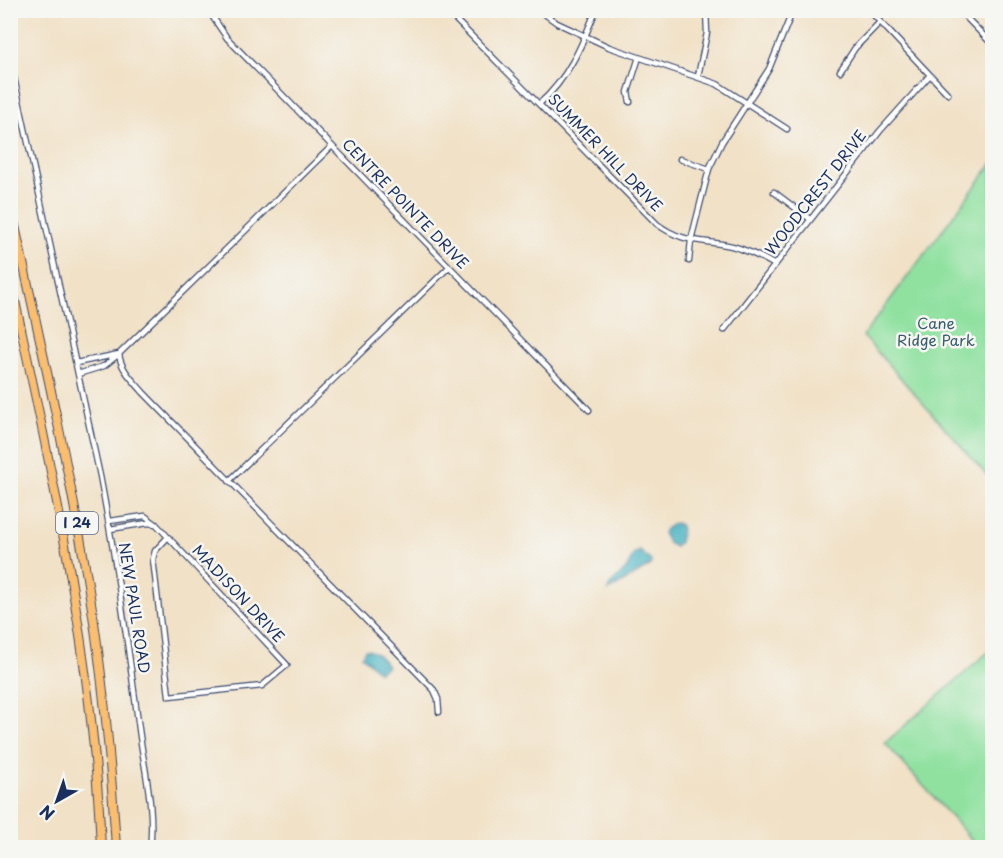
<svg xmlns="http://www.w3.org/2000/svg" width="1003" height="858" viewBox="0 0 1003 858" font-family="'Playpen Sans',sans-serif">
  <rect width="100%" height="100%" fill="#f6f6f2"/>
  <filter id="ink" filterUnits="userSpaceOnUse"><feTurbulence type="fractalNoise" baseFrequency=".0167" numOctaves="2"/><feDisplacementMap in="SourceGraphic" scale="12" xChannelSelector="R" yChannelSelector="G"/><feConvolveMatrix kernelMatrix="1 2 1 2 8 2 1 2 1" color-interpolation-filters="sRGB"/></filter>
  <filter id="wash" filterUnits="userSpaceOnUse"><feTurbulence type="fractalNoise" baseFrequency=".008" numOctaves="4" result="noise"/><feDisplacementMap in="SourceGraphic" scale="24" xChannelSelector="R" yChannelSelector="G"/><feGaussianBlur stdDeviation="1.35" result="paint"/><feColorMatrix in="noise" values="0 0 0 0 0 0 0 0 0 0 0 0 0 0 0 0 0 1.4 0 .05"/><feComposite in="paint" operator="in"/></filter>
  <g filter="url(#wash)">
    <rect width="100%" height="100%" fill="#f1e1c6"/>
    <path fill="#90e1a0" stroke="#56887f" stroke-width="1.5" d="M992 164V481L863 336Z
      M992 649V847H978L885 743Z"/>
    <path fill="#42b0bf" stroke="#2e708e" stroke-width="1.5" d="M674 523 679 524C683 530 681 543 675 547L668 543 663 533 665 529Z
      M640 551 651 561V565L608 591 609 586 626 569 634 554Z
      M365 650C375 650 381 657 387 666L379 672 362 656Z"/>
  </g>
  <g filter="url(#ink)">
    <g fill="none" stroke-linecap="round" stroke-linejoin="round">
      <g stroke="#3b4a6e" stroke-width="7">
        <path id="minor" d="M208 10 227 38 589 410
          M446 10 657 224C684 244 701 239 732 246 747 250 761 257 775 265
          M539 10 557 23 609 47 717 84 787 129
          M869 10 948 94
          M959 10 988 40
          M10 59 100 476C116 560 128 644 139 729 144 768 155 809 150 848
          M840 71 855 48 880 22
          M698 76 707 33 706 10
          M630 102 628 92 639 57
          M539 104C568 79 582 45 596 10
          M332 146 121 352 119 354C121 370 133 380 143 392L434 690 438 699 439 712
          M680 159 709 169
          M774 192 810 219
          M689 261 691 240 709 169 722 142 769 69 793 10
          M724 330 880 131 930 75
          M76 363 119 354 104 366 78 374
          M229 481 449 267
          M109 521 145 516 156 524 148 523 110 529
          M156 524 168 537 287 665 262 686 169 696 153 559 155 551 168 537"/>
      </g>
      <g stroke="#3b4a6e" stroke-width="10">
        <path id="motorway" d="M10 203C38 332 68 460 89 590 103 675 111 762 116 848
          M10 278C51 466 93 654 101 848"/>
      </g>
      <use href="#minor" stroke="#fff" stroke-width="4.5"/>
      <use href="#motorway" stroke="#fbbd6e" stroke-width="8"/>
    </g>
  </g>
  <g text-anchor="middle" stroke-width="5" stroke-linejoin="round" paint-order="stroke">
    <rect fill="#f6f6f2" stroke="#5d6b8a" stroke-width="1.5" x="56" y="512" width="42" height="22" rx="4.5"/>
    <g font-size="14" font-weight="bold" fill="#1b2f5e">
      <text x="77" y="528">I 24</text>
    </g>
    <g font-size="15" fill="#1b2f5e" stroke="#f6f6f2">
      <text transform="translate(605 153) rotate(46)" y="5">SUMMER HILL DRIVE</text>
      <text transform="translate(816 193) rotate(-52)" y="5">WOODCREST DRIVE</text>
      <text transform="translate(405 204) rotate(46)" y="5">CENTRE POINTE DRIVE</text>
      <text transform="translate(238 594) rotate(47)" y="5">MADISON DRIVE</text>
      <text transform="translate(134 608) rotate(81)" y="5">NEW PAUL ROAD</text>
    </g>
    <g font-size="15" fill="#385c6e" stroke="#f6f6f2">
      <text x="936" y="329">Cane<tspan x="936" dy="17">Ridge Park</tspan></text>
    </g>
  </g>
  <rect width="1003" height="858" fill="none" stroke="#f6f6f2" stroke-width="36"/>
  <g transform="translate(57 801) rotate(220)" stroke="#f6f6f2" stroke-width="4.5" paint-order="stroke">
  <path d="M0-4.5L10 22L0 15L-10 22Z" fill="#1b2f5e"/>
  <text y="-9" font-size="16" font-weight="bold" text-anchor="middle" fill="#1b2f5e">N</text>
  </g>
</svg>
